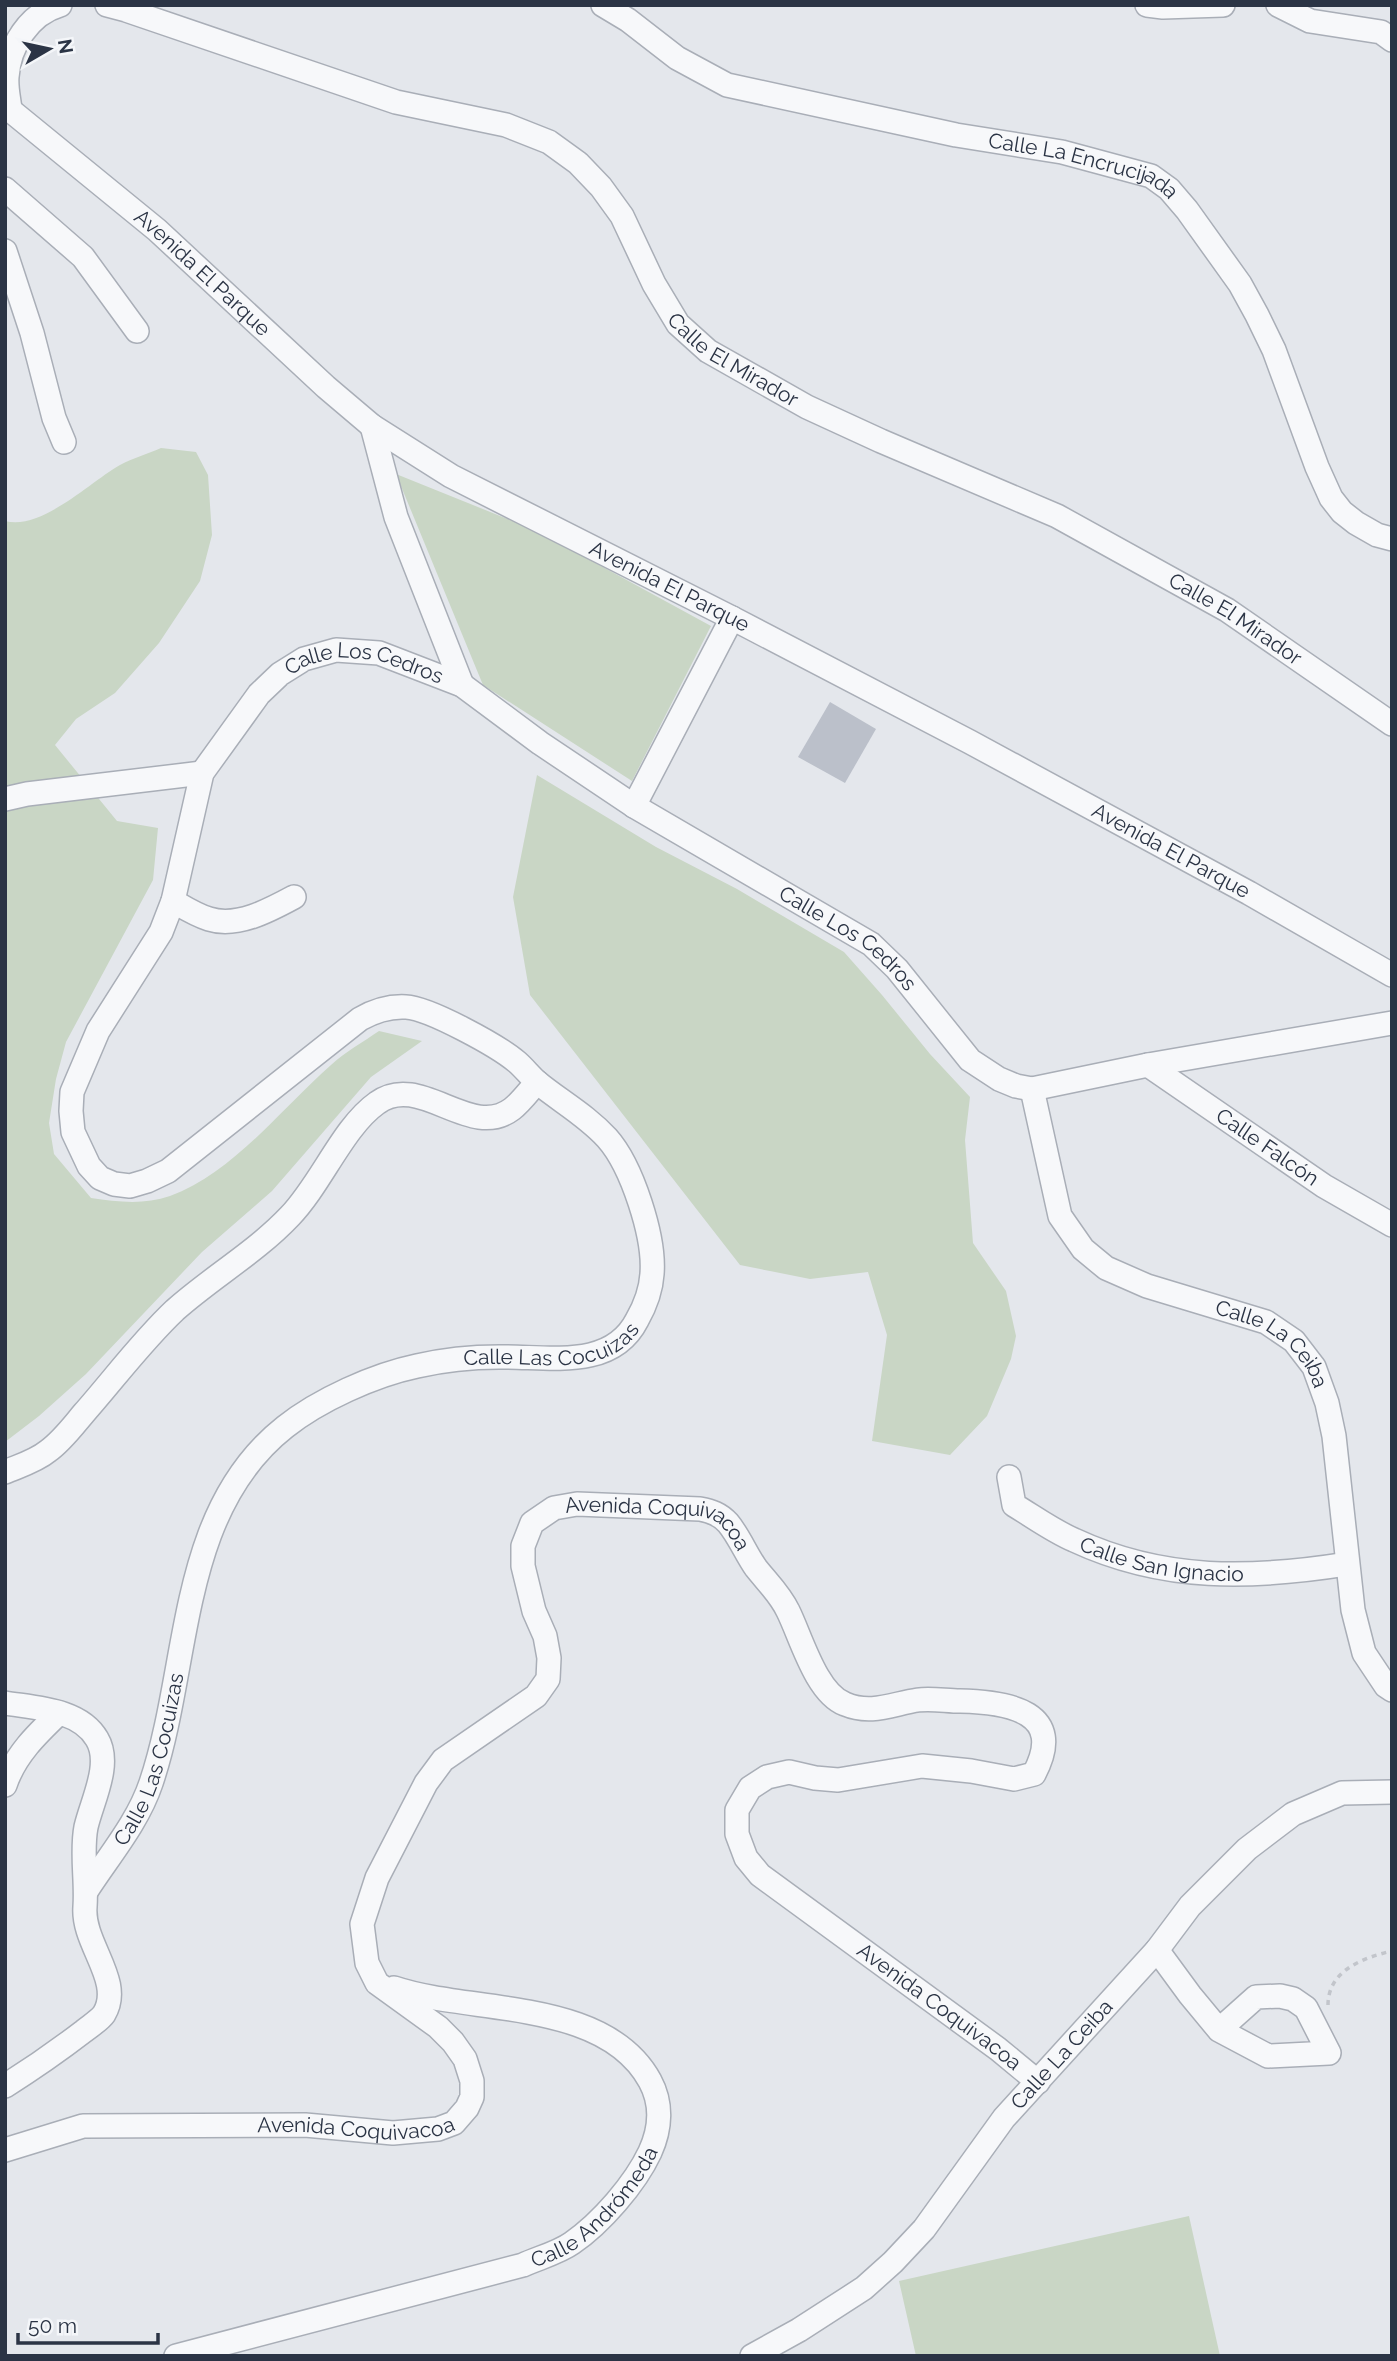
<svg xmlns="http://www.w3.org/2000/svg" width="1397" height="2361" viewBox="0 0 1397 2361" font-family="Raleway,sans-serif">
  <rect width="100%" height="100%" fill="#e4e7ec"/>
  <path fill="#c9d6c5" d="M161 448 196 452 208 475 212 535 200 581 159 643 115 693 76 719 55 745 117 821 158 828 153 880 66 1042 56 1079 49 1123 54 1154 91 1198C118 1202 144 1205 170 1196 233 1173 282 1108 331 1065 345 1052 363 1042 379 1031L422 1041 371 1077 272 1191 202 1252 86 1374 39 1416 5 1442V521C41 531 90 482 120 465 133 458 147 454 161 448Z
    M396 474 535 530 711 626 632 781 483 685Z
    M537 775 656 847 737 889 844 952 882 995 930 1054 970 1097 965 1140 973 1243 1006 1291 1016 1336 1011 1359 987 1416 950 1455 872 1441 887 1335 868 1272 810 1279 740 1265 530 995 513 897Z
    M1189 2216 1220 2356H916L899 2281Z"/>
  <path fill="#bbc0ca" d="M830 702 876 729 845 783 798 757Z"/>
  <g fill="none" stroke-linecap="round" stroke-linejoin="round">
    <g stroke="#a9aeb7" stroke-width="26">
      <g id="minor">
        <path id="s1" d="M107 5 126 10 396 102 506 125 549 142 578 163 601 187 622 216 654 284 678 324 708 351 807 407 881 441 1057 516 1227 610 1392 724"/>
        <path id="s2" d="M603 5 628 20 677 58 727 85 956 135 1062 152 1151 176 1169 189 1187 210 1240 284 1257 315 1274 350 1317 467 1331 498 1342 512 1356 523 1377 535 1392 539"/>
        <path d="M1147 5 1163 7 1223 5"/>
        <path d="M1278 5 1310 21 1381 32 1392 40"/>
        <path id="s3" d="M10 110 157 230 326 387 372 426 451 476 732 618 970 742 1249 893 1392 975"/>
        <path d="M10 110C9 99 6 88 7 77 9 46 29 14 60 5"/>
        <path d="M5 189 83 257 137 331"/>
        <path d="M5 251 32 333 54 418 64 442"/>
        <path d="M372 426 396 517 462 685"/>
        <path d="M5 799 27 794 202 773"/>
        <path d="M634 806 732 618"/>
        <path d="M173 901C185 908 196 915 209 919 237 928 270 910 294 897"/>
        <path id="s4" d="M1148 1065 1324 1186 1392 1225"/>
        <path id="s5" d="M1032 1089 1060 1216 1083 1249 1106 1268 1147 1286 1266 1322 1294 1341 1314 1367 1327 1403 1334 1436 1353 1610 1364 1653 1386 1686 1392 1690"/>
        <path d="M5 1472C19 1466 36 1461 48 1451 62 1441 73 1426 84 1413 114 1379 142 1341 175 1310 212 1277 256 1252 290 1216 321 1184 343 1127 377 1103 420 1071 470 1141 512 1109 521 1102 529 1091 537 1082"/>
        <path id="s6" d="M1009 1477 1014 1505C1034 1517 1053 1531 1074 1540 1164 1582 1252 1579 1347 1564"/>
        <path d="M5 1703C35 1708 80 1709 97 1739 112 1764 92 1801 86 1827 81 1852 87 1881 85 1907 82 1944 124 1981 104 2014 100 2020 90 2026 84 2031 58 2051 32 2069 5 2086"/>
        <path d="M5 1785C15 1755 37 1734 59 1713"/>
        <path id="s7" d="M87 1890C109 1856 138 1822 151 1783 191 1665 177 1512 285 1427 319 1400 374 1375 417 1366 443 1360 472 1357 499 1357 547 1356 611 1371 637 1320 645 1306 651 1290 652 1274 655 1237 632 1166 607 1138 586 1115 560 1101 537 1082 530 1076 524 1068 517 1062 498 1046 429 1008 406 1007 389 1006 374 1011 360 1019L168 1171 147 1181 130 1186 114 1184 100 1178 89 1166 73 1132 71 1111 72 1092 98 1031 161 932 173 901 202 773 259 694 280 674 304 659 336 650 379 653 462 685 540 743 634 806 871 944 897 969 970 1060 999 1079 1016 1086 1032 1089 1148 1065 1392 1023"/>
        <path d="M1157 1950 1190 1995 1219 2030 1268 2056 1329 2053 1306 2008 1293 1999 1280 1996 1256 1997 1219 2030"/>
        <path id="s8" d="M5 2150 83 2126 305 2125 393 2133 438 2129 454 2123 467 2108 472 2097V2081L465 2059 453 2042 438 2027 377 1983 367 1963 362 1924 377 1878 426 1783 443 1760 536 1696 548 1679 549 1658 545 1636 534 1611 523 1566V1546L532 1523 554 1508 577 1504 700 1509C711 1511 720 1514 728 1523 739 1536 746 1554 756 1568 767 1582 780 1594 788 1611 801 1637 816 1693 845 1704 871 1715 892 1704 918 1700 931 1698 947 1701 960 1701 1009 1702 1067 1712 1034 1774L1014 1779 971 1771 922 1766 838 1780 815 1778 789 1772 767 1777 750 1788 737 1810V1834L746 1858 760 1875 998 2049 1038 2082"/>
        <path id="s9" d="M176 2356 523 2265C538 2258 558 2253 572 2243 601 2223 635 2184 650 2152 661 2128 662 2103 650 2081 605 1998 471 2014 394 1988"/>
        <path id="s10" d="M752 2356 799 2330 864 2288 893 2262 924 2229 1004 2118 1157 1950 1190 1906 1247 1849 1293 1814 1342 1793 1392 1792"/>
      </g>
    </g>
    <path stroke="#c2c5cb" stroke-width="3.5" stroke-dasharray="5 5" stroke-linecap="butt" d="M1328 2005C1328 1971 1362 1958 1392 1951"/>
    <use href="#minor" stroke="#f7f8fa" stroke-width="23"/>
  </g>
  <g text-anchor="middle" stroke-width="5" stroke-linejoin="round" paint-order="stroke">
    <g font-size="21" fill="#2b3445" stroke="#f4f6f9">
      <text dy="7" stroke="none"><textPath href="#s2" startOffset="514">Calle La Encrucijada</textPath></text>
      <text dy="7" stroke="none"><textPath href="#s3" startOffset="252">Avenida El Parque</textPath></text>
      <text dy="7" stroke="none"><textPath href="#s1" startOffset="756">Calle El Mirador</textPath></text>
      <text dy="7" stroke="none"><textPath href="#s3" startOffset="819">Avenida El Parque</textPath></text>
      <text dy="7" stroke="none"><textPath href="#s1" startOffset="1323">Calle El Mirador</textPath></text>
      <text dy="7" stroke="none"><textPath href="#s7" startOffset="2356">Calle Los Cedros</textPath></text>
      <text dy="7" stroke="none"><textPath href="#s3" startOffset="1386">Avenida El Parque</textPath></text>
      <text dy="7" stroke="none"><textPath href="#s7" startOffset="2922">Calle Los Cedros</textPath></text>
      <text dy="7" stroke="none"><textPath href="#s4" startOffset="145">Calle Falcón</textPath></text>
      <text dy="7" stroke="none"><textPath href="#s7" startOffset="798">Calle Las Cocuizas</textPath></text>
      <text dy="7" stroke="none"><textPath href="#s5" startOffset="387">Calle La Ceiba</textPath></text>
      <text dy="7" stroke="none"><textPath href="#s8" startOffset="1320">Avenida Coquivacoa</textPath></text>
      <text dy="7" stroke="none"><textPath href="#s6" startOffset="189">Calle San Ignacio</textPath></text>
      <text dy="7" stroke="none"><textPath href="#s7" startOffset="147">Calle Las Cocuizas</textPath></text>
      <text dy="7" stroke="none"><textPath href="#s8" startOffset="2471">Avenida Coquivacoa</textPath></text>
      <text dy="7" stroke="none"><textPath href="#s10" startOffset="438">Calle La Ceiba</textPath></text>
      <text dy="7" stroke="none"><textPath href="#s8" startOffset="355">Avenida Coquivacoa</textPath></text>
      <text dy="7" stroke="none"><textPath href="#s9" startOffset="453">Calle Andrómeda</textPath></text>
    </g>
  </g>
  <rect width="1397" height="2361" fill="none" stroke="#2b3445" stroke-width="14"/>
  <g transform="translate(49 49) rotate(81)" stroke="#f4f6f9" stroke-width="5" paint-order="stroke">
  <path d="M0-5L12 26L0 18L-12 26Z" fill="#2b3445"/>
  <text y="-10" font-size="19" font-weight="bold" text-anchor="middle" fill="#2b3445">N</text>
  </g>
  <path d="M18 2333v10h140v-10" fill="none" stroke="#2b3445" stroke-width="3.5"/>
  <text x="28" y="2333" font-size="21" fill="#2b3445" stroke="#f4f6f9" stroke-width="5" paint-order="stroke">50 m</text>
</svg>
